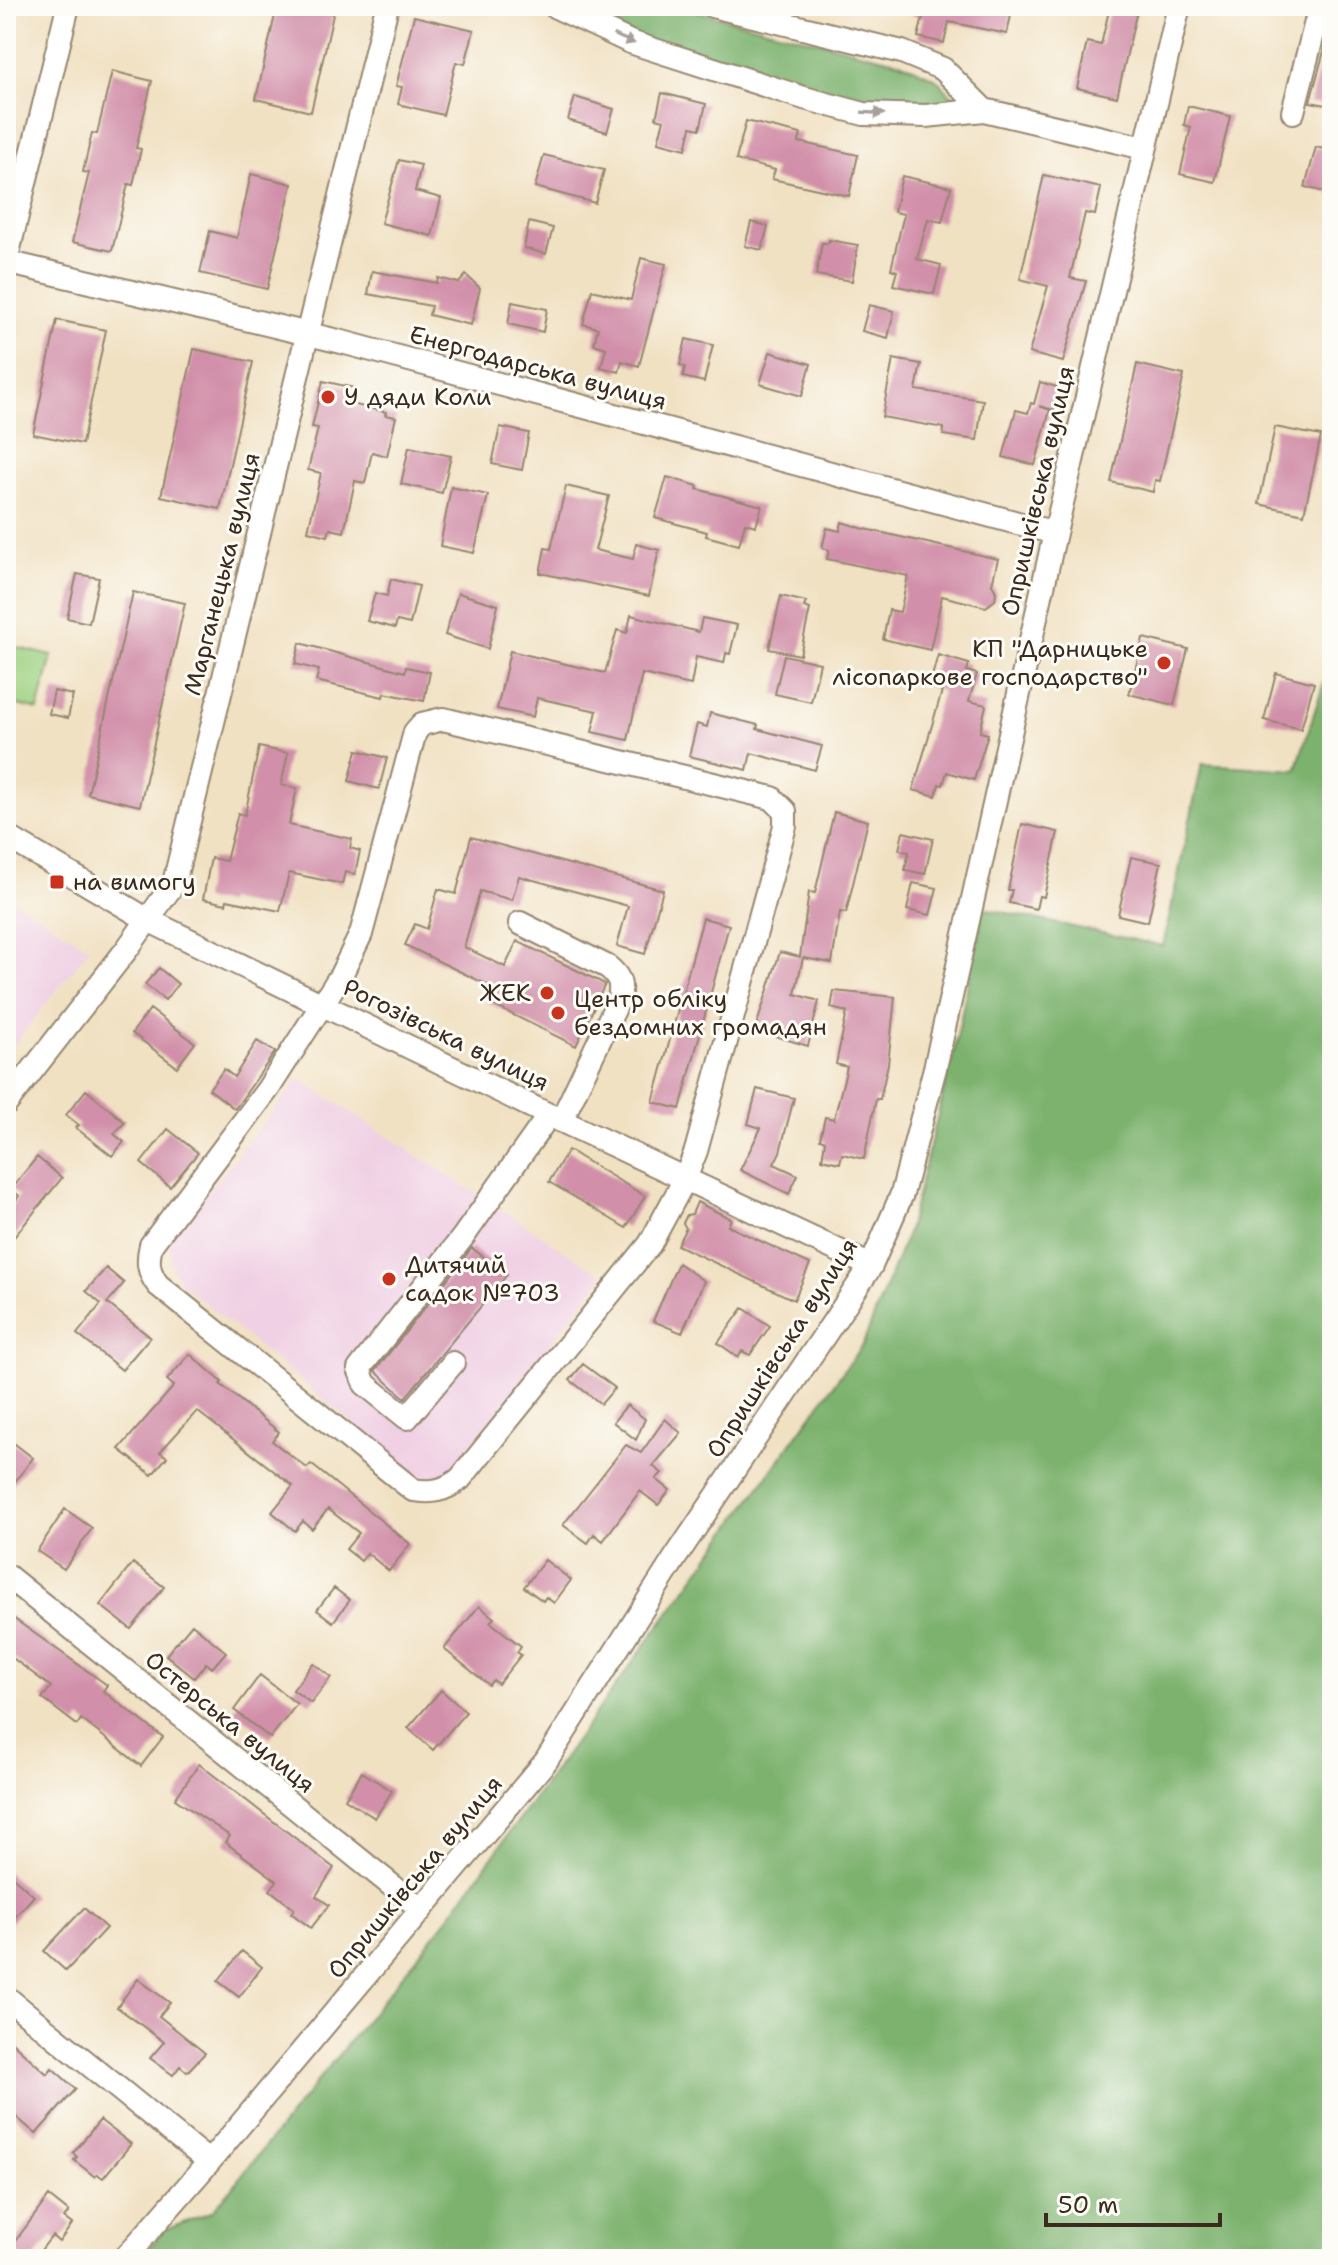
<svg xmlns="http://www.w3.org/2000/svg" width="1338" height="2265" viewBox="0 0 1338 2265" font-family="'Shantell Sans',sans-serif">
  <rect width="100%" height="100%" fill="#fdfcf7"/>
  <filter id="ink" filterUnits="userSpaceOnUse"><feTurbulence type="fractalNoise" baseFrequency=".0125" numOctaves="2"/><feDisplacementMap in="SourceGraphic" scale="16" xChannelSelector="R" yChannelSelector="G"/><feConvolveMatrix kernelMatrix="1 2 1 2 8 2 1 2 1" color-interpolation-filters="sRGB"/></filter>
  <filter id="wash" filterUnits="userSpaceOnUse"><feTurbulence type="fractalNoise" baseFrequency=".006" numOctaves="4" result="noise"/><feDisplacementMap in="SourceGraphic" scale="32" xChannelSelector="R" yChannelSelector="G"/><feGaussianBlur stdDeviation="1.8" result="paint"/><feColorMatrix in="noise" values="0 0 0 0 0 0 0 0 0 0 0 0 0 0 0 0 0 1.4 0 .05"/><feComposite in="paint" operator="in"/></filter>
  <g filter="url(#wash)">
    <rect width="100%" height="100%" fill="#f1e1c3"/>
    <path fill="#f0d0e4" d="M6 896 90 948 6 1055Z
      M299 1079 604 1276 446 1476 419 1477 179 1282 171 1264 169 1240Z"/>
    <path fill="#9cd080" stroke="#6c7d4f" stroke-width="2" d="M6 645 52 656 38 710 6 702Z"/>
    <path fill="#7db26e" stroke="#5c6e46" stroke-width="2" d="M592 6H675L900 62 935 78 959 103 925 109 869 107 636 37 594 18Z
      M1332 657V2259H139L165 2230 213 2211 442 1926 863 1344 908 1231 954 1052 983 908 1163 946 1202 764 1296 770Z"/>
    <g id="blocks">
      <path fill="#d18fa9" d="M277 6H335L311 112 256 99Z
        M912 6H1013L1007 34 949 22 944 43 918 37 923 17 911 15Z
        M1110 6H1138L1117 97 1077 88 1087 42 1101 45Z
        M414 16 474 30 465 64 456 62 443 115 398 104 402 87 396 86Z
        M1326 44H1332V106L1310 102Z
        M112 71 152 81 136 148 141 149 133 185 128 184 112 251 72 242 89 173 83 172 92 133 97 134Z
        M662 93 706 104 700 129 691 127 686 149 658 142 664 120 656 118Z
        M575 97 614 109 607 132 568 120Z
        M1188 106 1230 116 1215 182 1180 174 1191 127 1184 125Z
        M746 121 801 134 799 142 858 155 849 196 772 179 775 170 736 160Z
        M1316 147 1332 151V194L1305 187Z
        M544 155 604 170 595 203 535 187Z
        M399 160 421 165 415 191 441 198 432 236 381 223Z
        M251 174 292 184 267 289 200 273 210 231 237 238Z
        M1044 175 1101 188 1095 215 1085 213 1070 278 1086 281 1063 362 1029 353 1048 286 1020 279Z
        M902 176 951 187 942 222 928 219 917 259 941 265 934 294 893 285 897 271 891 269 904 214 894 212Z
        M529 222 553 228 546 254 524 248Z
        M751 222 768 226 762 250 745 246Z
        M829 240 858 245 852 281 816 275 822 243H829Z
        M641 258 666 264 639 366 622 361 619 372 601 367 606 348 594 344 598 328 583 324 592 290 631 300Z
        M372 271 437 283 438 278 459 283 466 275 480 288 471 325 429 315 431 306 368 294Z
        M512 302 547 309 543 332 508 324Z
        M869 305 894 311 888 338 862 331Z
        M57 320 106 330 82 444 33 434Z
        M686 339 713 345 704 382 683 377 685 367 680 365Z
        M194 349 253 362 220 509 161 496Z
        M770 352 811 364 802 396 760 384Z
        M893 359 921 364 916 390 983 400 977 440 943 435 944 428 882 417Z
        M1137 364 1184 375 1160 481 1155 480 1153 492 1111 482Z
        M323 381 354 388 351 404 386 412 385 415 396 417 387 456 372 452 365 483 355 481 344 532 330 529 328 536 308 531 321 473 308 470 318 428 312 427Z
        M1040 382 1060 388 1054 410 1039 406 1050 410 1035 465 1003 457 1016 410 1028 413 1031 403 1034 404Z
        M500 427 529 433 522 470 492 464Z
        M1275 427 1321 436 1304 514 1259 504Z
        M409 447 451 456 442 493 401 484Z
        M667 477 698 486 697 489 762 506 756 526 745 523 739 545 706 536 707 532 655 518Z
        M566 486 609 496 595 550 633 559 636 544 659 550 649 596 540 573 545 548 551 549Z
        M451 487 488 495 474 553 440 546Z
        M842 522 861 528 998 559 992 584 996 592 995 600 986 607 942 596 930 650 883 639 889 610 900 612 908 576 827 559 829 550 822 548 827 528 840 531Z
        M77 574 99 578 89 623 67 618Z
        M391 579 419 586 410 624 397 621 395 628 367 621 375 593 387 596Z
        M133 592 185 603 140 806 88 794Z
        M458 593 498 605 488 649 445 635Z
        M781 596 806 602 804 607 810 609 800 655 769 649Z
        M631 615 699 632 702 618 737 625 730 654 726 653 724 663 696 657 691 685 642 674 628 740 592 732 597 711 537 698 533 717 497 709 510 651 605 673 617 630 627 633Z
        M1143 638 1188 649 1174 705 1129 694Z
        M300 643 405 672 406 667 430 672 424 701 384 693 383 697 316 681 319 670 295 664Z
        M784 655 820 663 811 702 775 694Z
        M938 655 969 664 967 671 977 674 969 701 986 705 980 732 988 734 974 780 947 772 943 785 939 784 936 796 913 790 942 691 929 687Z
        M1276 673 1314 683 1301 729 1264 720Z
        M54 691 73 695 68 718 49 714Z
        M710 713 758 725 757 729 822 746 815 770 751 753 747 770 689 756 697 724 707 727Z
        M259 747 288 753 281 785 297 788 289 825 352 839 350 848 360 851 355 874 345 872 342 884 289 873 280 911 227 900 226 904 203 899 211 858 226 861 238 813 245 815Z
        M357 750 387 758 379 789 349 781Z
        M834 812 868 821 846 913 840 912 832 963 803 958 795 994 819 1001 808 1046 755 1030 780 952 800 957 809 892 815 893Z
        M1022 824 1058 832 1044 897 1039 896 1036 909 1009 903 1012 890H1008Z
        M903 832 933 839 925 874 905 870 909 852 899 850Z
        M471 837 663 890 645 954 617 946 628 906 519 876 512 900 480 891 464 947 505 967 517 941 605 984 576 1046 487 1002 494 988 405 945 415 924 427 929 438 889 456 894Z
        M1131 857 1161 863 1148 922 1118 915Z
        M913 883 937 888 930 915 907 910Z
        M703 918 729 925 680 1109 653 1102Z
        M159 968 178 984 165 1000 145 984Z
        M834 991 895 997 888 1064 880 1099H876L864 1159 842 1154 840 1163 822 1159 825 1141 820 1139 825 1117 834 1119 847 1067 836 1064 847 1012 831 1008Z
        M150 1009 195 1043 177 1067 132 1033Z
        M257 1041 275 1052 235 1109 209 1089 224 1069 234 1077Z
        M757 1089 794 1098 780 1152 774 1164 798 1175 789 1194 740 1170 761 1128 748 1124Z
        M86 1090 125 1122 114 1134 124 1142 112 1156 76 1128 79 1125 66 1115Z
        M168 1129 198 1153 170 1187 141 1163Z
        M568 1150 645 1196 626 1228 549 1182Z
        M37 1157 62 1178 6 1247V1214L19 1196 11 1189Z
        M697 1202 731 1219 728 1226 810 1264 794 1300 677 1245 686 1228 683 1223 687 1215 692 1214Z
        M472 1248 507 1275 405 1398 375 1371Z
        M678 1263 704 1281 682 1333 653 1321Z
        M106 1268 124 1283 107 1303 150 1337 122 1370 77 1334 101 1304 86 1291Z
        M743 1308 770 1326 750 1355 742 1351 738 1357 718 1343Z
        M190 1354 222 1382 220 1384 279 1432 272 1441 307 1468 311 1464 410 1544 389 1571 367 1553 361 1561 346 1549 359 1533 328 1509 312 1529 303 1521 295 1531 272 1512 293 1486 197 1411 160 1452 167 1457 152 1475 119 1449 174 1386 167 1380Z
        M583 1364 615 1388 601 1404 570 1380Z
        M627 1405 645 1419 636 1440 613 1422Z
        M665 1419 681 1433 653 1466 662 1473 656 1479 670 1490 658 1505 640 1491 603 1541 594 1534 588 1543 563 1525 626 1445 641 1453Z
        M6 1437 33 1458 6 1493Z
        M65 1509 92 1528 64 1569 37 1551Z
        M545 1560 571 1580 554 1603 546 1597 543 1601 524 1587Z
        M133 1563 164 1587 131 1629 100 1605Z
        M334 1588 350 1600 333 1622 317 1610Z
        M479 1606 494 1618 490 1622 521 1646 517 1652 521 1655 498 1684 493 1680 489 1685 444 1649Z
        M6 1613 107 1685 103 1691 163 1737 141 1766 81 1719 77 1725 42 1698 51 1687 6 1653Z
        M192 1624 226 1652 212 1668 206 1663 194 1678 166 1655Z
        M313 1663 331 1677 311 1703 293 1690Z
        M260 1675 297 1704 270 1738 234 1710Z
        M441 1690 466 1712 433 1750 408 1728Z
        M199 1764 334 1868 316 1896 329 1905 311 1928 291 1913 294 1909 270 1890 277 1881 225 1842 230 1836 175 1799Z
        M362 1772 392 1791 375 1818 345 1799Z
        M6 1871 34 1896 6 1927Z
        M84 1908 106 1928 66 1971 44 1951Z
        M242 1951 262 1967 239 1997 218 1981Z
        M138 1979 170 2003 159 2016 205 2053 187 2072 180 2066 173 2075 150 2058 164 2042 117 2007Z
        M6 2037 47 2074 52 2068 76 2089 36 2134 6 2108Z
        M100 2120 131 2144 103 2178 97 2174 95 2177 74 2160 77 2157 73 2153Z
        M49 2196 69 2212 64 2218 72 2224 59 2242 52 2236 34 2259H24L10 2248Z"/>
    </g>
  </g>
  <g filter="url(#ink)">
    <use href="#blocks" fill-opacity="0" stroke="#968670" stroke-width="2"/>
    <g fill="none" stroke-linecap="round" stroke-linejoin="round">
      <g stroke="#968670" stroke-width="26">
        <path id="minor" d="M554 6 630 42 804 98 864 114 926 116 984 110 1144 148
          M712 6 902 52 943 69 984 110
          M1293 112 1320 6
          M6 261 68 6
          M6 262 342 342 1055 533
          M443 719 772 798 785 811V826L696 1151 685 1179 650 1244 460 1479C444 1491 432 1493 413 1490L158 1285C148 1272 147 1261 151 1245L268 1089 341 975 361 934 415 732 422 724Z
          M6 836 148 920 549 1115 871 1266
          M520 923 608 967C620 977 622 984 619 999L561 1121
          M6 1104 127 949 174 883 387 6
          M453 1363 407 1418 365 1384 359 1369 463 1237 549 1115
          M6 1575 421 1909
          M6 1997 209 2162
          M124 2259 209 2162 546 1761 675 1558 871 1266 902 1194 935 1068 1055 533 1179 6"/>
      </g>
      <use href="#minor" stroke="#fff" stroke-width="22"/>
    </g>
    <defs><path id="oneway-solid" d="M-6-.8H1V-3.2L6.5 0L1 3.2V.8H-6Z" transform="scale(2)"/></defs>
    <g fill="#a79f9a">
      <use href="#oneway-solid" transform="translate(624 39) rotate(23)"/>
      <use href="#oneway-solid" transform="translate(873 113) rotate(4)"/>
    </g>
  </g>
  <g fill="#c8321e" stroke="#fdfcf7" stroke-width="3">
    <circle cx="328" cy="397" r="8"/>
    <circle cx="1164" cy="663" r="8"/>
    <rect x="49" y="874" width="16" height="16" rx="4"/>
    <circle cx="547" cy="993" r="8"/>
    <circle cx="558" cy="1013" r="8"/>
    <circle cx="389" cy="1279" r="8"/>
  </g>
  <g text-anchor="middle" stroke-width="6" stroke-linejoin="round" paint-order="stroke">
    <g font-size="24" fill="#3b2a1e" stroke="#fdfcf7">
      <text transform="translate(538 368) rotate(15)" y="8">Енергодарська вулиця</text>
      <text transform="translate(1038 491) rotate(-77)" y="8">Опришківська вулиця</text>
      <text transform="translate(222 574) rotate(-76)" y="8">Марганецька вулиця</text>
      <text transform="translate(446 1035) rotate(26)" y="8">Рогозівська вулиця</text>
      <text transform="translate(782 1348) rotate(-57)" y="8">Опришківська вулиця</text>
      <text transform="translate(230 1722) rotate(39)" y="8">Остерська вулиця</text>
      <text transform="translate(415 1877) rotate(-50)" y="8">Опришківська вулиця</text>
    </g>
    <g font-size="24" fill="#3b2a1e" stroke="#fdfcf7" text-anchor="start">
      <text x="344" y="405">У дяди Коли</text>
      <text x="1148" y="657" text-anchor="end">КП "Дарницьке<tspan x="1148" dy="28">лісопаркове господарство"</tspan></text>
      <text x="73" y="890">на вимогу</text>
      <text x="531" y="1001" text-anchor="end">ЖЕК</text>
      <text x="574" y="1007">Центр обліку<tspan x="574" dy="28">бездомних громадян</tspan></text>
      <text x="405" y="1273">Дитячий<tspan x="405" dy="28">садок №703</tspan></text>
    </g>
  </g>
  <rect width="1338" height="2265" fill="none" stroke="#fdfcf7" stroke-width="32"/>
  <path d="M1046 2213v12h174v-12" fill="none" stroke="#3b2a1e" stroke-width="4"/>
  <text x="1058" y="2213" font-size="24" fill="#3b2a1e" stroke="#fdfcf7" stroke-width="6" paint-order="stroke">50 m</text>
</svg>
